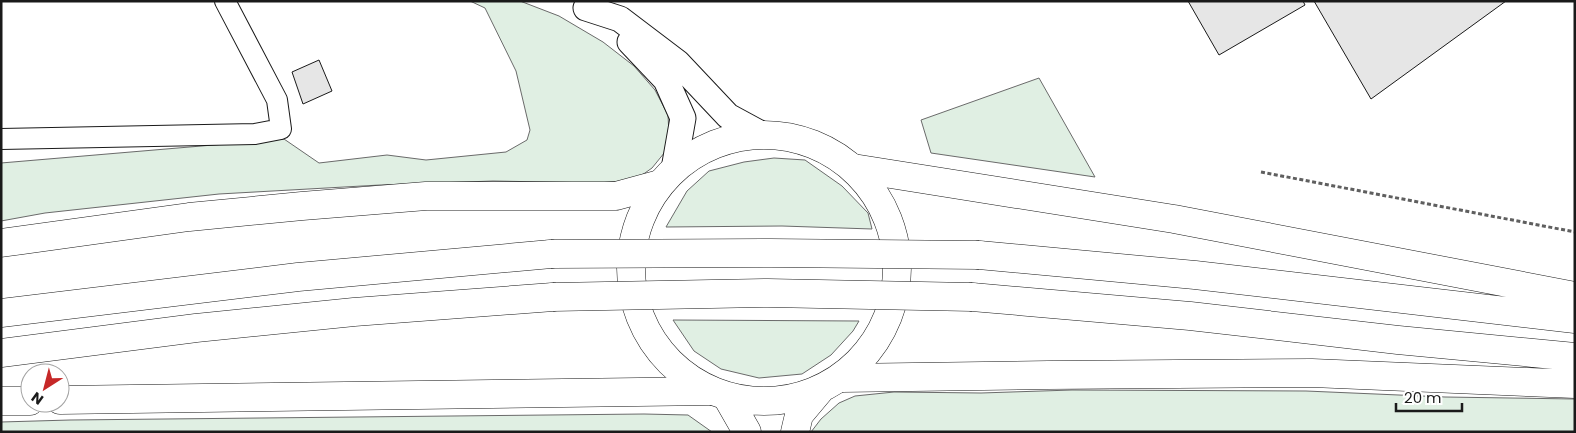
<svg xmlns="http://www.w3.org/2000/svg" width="1576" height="433" viewBox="0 0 1576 433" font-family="Poppins,sans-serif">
  <rect width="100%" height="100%" fill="#fff"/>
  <path fill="#e0efe3" stroke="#6a6a6a" d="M470 1H520L559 16 603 42 634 66 655 90 668 115 669 135 665 152 652 168 635 180 598 183 493 181 380 185 219 194 45 213 1 221V163L284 139 319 163 387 155 426 160 506 152 527 140 530 130 516 71 485 8Z
    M1039 78 1095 177 931 153 921 120Z
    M774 158 805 160 842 186 868 213 872 229 782 226 666 227 687 191 709 171 744 162Z
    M673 320 859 321 853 331 831 355 802 374 759 378 721 369 694 351Z
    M1072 390 1306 391 1445 397 1575 399V432H811L821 419 839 403 855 396 894 392 981 393Z
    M644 414 688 415 712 432H1V422L70 420Z"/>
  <path fill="#e6e6e6" stroke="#1a1a1a" d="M1188 1H1303L1305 5 1219 55Z
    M1314 1H1506L1371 99Z
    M319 60 332 91 303 104 292 72Z"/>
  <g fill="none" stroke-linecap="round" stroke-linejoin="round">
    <g stroke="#1a1a1a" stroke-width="22">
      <path id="minor" d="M1 139 255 134 281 129 277 100 225 1"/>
    </g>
    <g stroke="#1a1a1a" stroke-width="27">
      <path id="tertiary" d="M586 8 620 19 678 63 728 116 763 135
        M630 42 666 80 683 118 674 169"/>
    </g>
    <g stroke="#1a1a1a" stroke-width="29">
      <path id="secondary" d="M631 268a133 133 0 1 1 266 0a133 133 0 1 1-266 0Z
        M727 397 747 432
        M795 432 799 415 820 390"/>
    </g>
    <g stroke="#1a1a1a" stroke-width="29">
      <path id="motorway" d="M853 168 1174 219 1575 296
        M1 243 189 217 302 206 426 196H616L660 184
        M979 255 1195 275 1575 319
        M972 297 1190 316 1398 340 1575 357
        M1 313 298 277 551 254
        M1 353 196 328 354 312 553 297
        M842 378 1049 375 1312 373 1575 384
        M60 400 712 391
        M1 401H30"/>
    </g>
    <path stroke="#5f5f5f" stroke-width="3" stroke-dasharray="4 2.5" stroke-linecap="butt" d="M1261 172 1575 232"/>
    <use href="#minor" stroke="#fff" stroke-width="20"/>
    <use href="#tertiary" stroke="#fff" stroke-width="25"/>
    <use href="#secondary" stroke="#fff" stroke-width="28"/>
    <use href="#motorway" stroke="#fff" stroke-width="28"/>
    <g stroke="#1a1a1a" stroke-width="29" stroke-linecap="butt">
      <path id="motorway-bridge" d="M551 254 771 253 979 255
        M553 297 768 293 972 297"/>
    </g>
    <use href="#motorway-bridge" stroke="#fff" stroke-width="28"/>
  </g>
  <rect width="1576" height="433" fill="none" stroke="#1a1a1a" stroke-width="5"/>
  <g transform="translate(45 388) rotate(216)"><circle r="24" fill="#ffffff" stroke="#a3a3a3"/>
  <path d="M0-4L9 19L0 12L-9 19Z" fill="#c62828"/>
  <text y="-8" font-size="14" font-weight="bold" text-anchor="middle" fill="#1a1a1a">N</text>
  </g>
  <path d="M1396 403v8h66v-8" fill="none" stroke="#1a1a1a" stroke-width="2.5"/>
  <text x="1404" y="403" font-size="15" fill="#1a1a1a" stroke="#ffffff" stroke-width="4" paint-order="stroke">20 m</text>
</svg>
